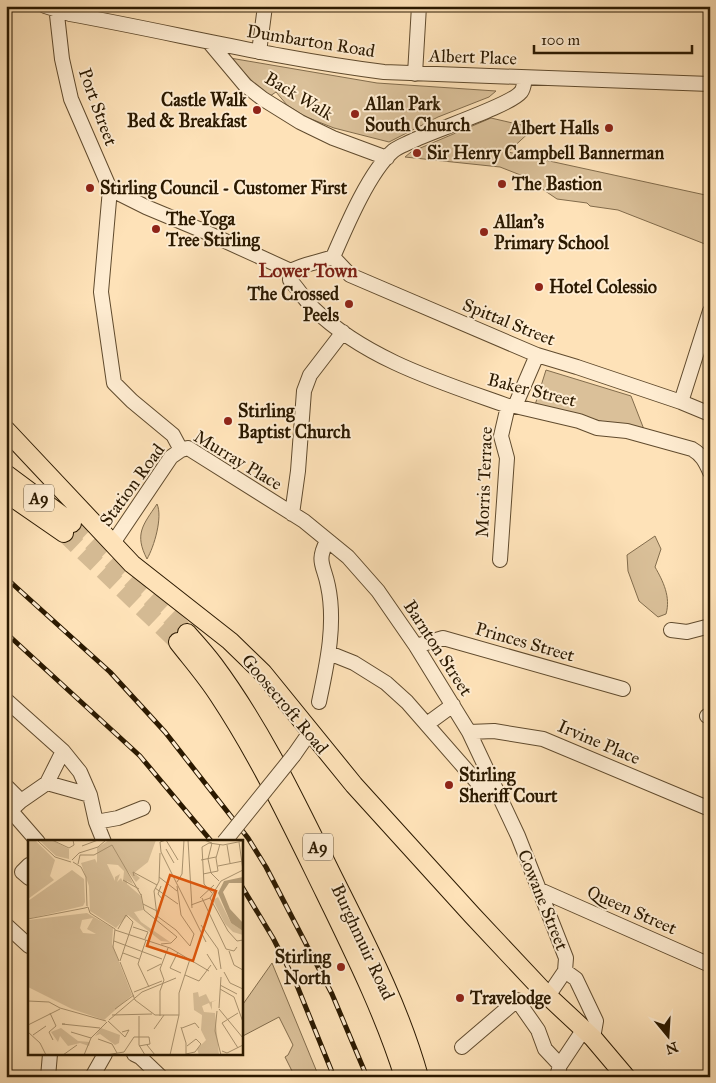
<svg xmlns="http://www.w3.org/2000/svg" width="716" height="1083" viewBox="0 0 716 1083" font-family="'IM FELL Great Primer',serif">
  <rect width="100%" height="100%" fill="#fee2b8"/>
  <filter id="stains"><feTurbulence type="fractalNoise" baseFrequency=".004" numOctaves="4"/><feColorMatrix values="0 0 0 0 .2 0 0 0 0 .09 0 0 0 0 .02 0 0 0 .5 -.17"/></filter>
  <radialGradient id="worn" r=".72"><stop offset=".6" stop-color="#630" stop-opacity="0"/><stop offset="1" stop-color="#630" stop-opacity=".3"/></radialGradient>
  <path fill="#dac099" stroke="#826c4c" d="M230 58 377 83 496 91 489 97 438 117 389 142 334 128 306 117 287 105 276 92 270 96 256 85Z
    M491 118 534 128 508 152 710 196V246L618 210 590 206 587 203 557 199 523 176 500 167 405 157 411 152Z
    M546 370 631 396 645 432 535 405Z
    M157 504C163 517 154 547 147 559 134 534 143 525 157 504Z
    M655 536 661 549 655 567C663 581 671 597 666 614L658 617 639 601 628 571 627 555Z
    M272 963 319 1077H295L285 1057 288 1055 293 1045 279 1017 241 1037V1007Z"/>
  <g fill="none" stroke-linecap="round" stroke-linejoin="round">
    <path stroke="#d4ba93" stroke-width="18" stroke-dasharray="18 9" stroke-linecap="butt" d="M72 523 187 633
      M64 533 178 642"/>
    <g stroke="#604b2e" stroke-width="16">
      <path id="minor" d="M45 6 70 14C175 33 278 59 384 72L710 84
        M56 6 62 59 71 99 110 189 101 292 114 383 132 401 173 435 181 450
        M209 42 245 85 263 99 300 122 333 138 387 158
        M259 52 265 6
        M415 74 419 6
        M110 189 146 207 201 230 291 271
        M333 257 350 275 537 355 577 367 681 402 710 414
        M333 257C346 227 369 172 393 151 398 147 404 145 410 142 431 131 510 106 521 92 524 88 524 83 525 78
        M291 271 290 280C298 289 305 300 314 309 367 360 441 382 508 406H515L579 421 597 428 627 431 692 449C702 455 705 461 710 472
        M291 271C302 264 320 262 333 257
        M681 402 710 311
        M515 406 537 355
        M292 514 298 471 304 391 310 375 343 332
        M113 543 171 457 181 450 188 448 304 521 348 557 378 591 416 646 469 732 518 836 566 958 565 971 548 996
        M500 560 507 458 501 436 508 406
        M671 630 687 632 710 626
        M416 646 443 638 623 689
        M329 653 354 663 386 683 407 702 483 789 493 786
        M6 700 63 751 80 772 90 795 96 822 104 842
        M319 702C327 664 336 624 328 586 324 565 316 562 327 541
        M707 716 710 717
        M427 724 453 705
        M469 732 494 731 543 739 710 809
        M294 755 310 732
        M47 783 63 751
        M6 786 21 801
        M11 811 38 842
        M6 815 21 801 47 783 90 795
        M96 822 118 818 143 808
        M29 865 22 872 29 878
        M540 890 710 965
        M6 925 29 946
        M565 971 576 979 596 1021 593 1038
        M462 1047 517 1000 538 1030 545 1049 560 1065
        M134 1054 140 1057 161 1077
        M48 1077 50 1054
        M92 1077 105 1054
        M557 1077 560 1065 584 1029"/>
    </g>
    <g stroke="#2b1900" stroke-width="20">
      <path id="major" d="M6 430 132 564 230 641 263 673 354 785 472 915 548 996 593 1038 626 1077
        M6 474 72 523
        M6 493 64 533
        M187 633C196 643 206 654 214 665 263 731 298 806 334 879 366 943 400 1008 419 1077
        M178 642C192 660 207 677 219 696 260 758 292 826 325 893 354 953 384 1013 404 1077"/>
    </g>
    <use href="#minor" stroke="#feecd1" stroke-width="14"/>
    <use href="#major" stroke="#fee2b8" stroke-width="18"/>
    <g stroke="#2b1900" stroke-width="5">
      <path id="rail" d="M6 578 110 672 165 732 248 838 266 867 332 994 367 1077
        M6 633 140 756 212 842
        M241 885 273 938 296 983 334 1077"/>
    </g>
    <use href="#rail" stroke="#feecd1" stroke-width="3" stroke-dasharray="9" stroke-linecap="butt"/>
    <g stroke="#604b2e" stroke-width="16" stroke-linecap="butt">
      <path id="minor-bridge" d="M224 842 294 755"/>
    </g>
    <use href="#minor-bridge" stroke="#feecd1" stroke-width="14"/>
  </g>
  <g fill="#8f2418" stroke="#feecd1" stroke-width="2">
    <circle cx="257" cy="110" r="5"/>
    <circle cx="355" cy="114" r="5"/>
    <circle cx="609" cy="128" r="5"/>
    <circle cx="417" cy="153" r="5"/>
    <circle cx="502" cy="184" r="5"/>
    <circle cx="90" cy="188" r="5"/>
    <circle cx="156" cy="229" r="5"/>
    <circle cx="484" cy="232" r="5"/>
    <circle cx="539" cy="287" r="5"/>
    <circle cx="349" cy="304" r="5"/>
    <circle cx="228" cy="421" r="5"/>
    <circle cx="449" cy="785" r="5"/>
    <circle cx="341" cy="967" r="5"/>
    <circle cx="460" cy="998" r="5"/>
  </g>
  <g text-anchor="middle" stroke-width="4" stroke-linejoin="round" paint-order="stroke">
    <g fill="#feecd1" stroke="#6a583f" stroke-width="1">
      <rect x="24" y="484.5" width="30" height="27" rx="4"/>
      <rect x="303" y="833.5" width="30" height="27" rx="4"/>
    </g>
    <g font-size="16" font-weight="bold" fill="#2b1900">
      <text x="39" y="504">A9</text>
      <text x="318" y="853">A9</text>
    </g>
    <g font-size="18" fill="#2b1900" stroke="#feecd1">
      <text transform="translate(311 41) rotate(9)" y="6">Dumbarton Road</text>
      <text transform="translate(473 57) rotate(2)" y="6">Albert Place</text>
      <text transform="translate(299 96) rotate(31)" y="6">Back Walk</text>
      <text transform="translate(98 107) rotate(70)" y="6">Port Street</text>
      <text transform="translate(509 322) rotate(22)" y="6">Spittal Street</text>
      <text transform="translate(532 390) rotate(14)" y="6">Baker Street</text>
      <text transform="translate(238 460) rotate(31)" y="6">Murray Place</text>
      <text transform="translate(484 482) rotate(-88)" y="6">Morris Terrace</text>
      <text transform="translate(132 485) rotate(-54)" y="6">Station Road</text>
      <text transform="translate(525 642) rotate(16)" y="6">Princes Street</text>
      <text transform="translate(438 648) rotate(57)" y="6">Barnton Street</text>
      <text transform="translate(285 704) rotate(50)" y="6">Goosecroft Road</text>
      <text transform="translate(599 742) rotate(23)" y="6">Irvine Place</text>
      <text transform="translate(543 900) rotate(68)" y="6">Cowane Street</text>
      <text transform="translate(632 910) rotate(24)" y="6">Queen Street</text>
      <text transform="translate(363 942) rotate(65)" y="6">Burghmuir Road</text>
    </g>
    <g font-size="18" font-weight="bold" fill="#2b1900" stroke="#feecd1" text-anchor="start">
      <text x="247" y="106" text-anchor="end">Castle Walk<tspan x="247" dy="21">Bed &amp; Breakfast</tspan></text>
      <text x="365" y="110">Allan Park<tspan x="365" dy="21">South Church</tspan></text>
      <text x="599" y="134" text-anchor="end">Albert Halls</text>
      <text x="427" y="159">Sir Henry Campbell Bannerman</text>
      <text x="512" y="190">The Bastion</text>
      <text x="100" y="194">Stirling Council - Customer First</text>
      <text x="166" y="225">The Yoga<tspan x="166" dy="21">Tree Stirling</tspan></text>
      <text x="494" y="228">Allan's<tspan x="494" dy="21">Primary School</tspan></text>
      <text x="549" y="293">Hotel Colessio</text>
      <text x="339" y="300" text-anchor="end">The Crossed<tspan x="339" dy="21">Peels</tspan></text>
      <text x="238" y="417">Stirling<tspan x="238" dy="21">Baptist Church</tspan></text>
      <text x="459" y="781">Stirling<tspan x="459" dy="21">Sheriff Court</tspan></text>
      <text x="331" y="963" text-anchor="end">Stirling<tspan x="331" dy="21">North</tspan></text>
      <text x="470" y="1004">Travelodge</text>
    </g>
    <g font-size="19" font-weight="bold" fill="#7a1f14" stroke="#feecd1">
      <text x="308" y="277">Lower Town</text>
    </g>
  </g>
  <g transform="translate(28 840)">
    <rect width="215" height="215" fill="#fee2b8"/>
    <path d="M0 0H7L27 20 22 36 26 40 0 59ZM11 0H24L41 9V19L28 16ZM81 0H128L120 22 106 33 112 38 108 42 99 30 105 44 99 41V44L113 56 115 70 106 72 113 82 142 102 133 101 100 75 88 88 62 71 61 46 53 23 67 19 69 23V8ZM79 24 90 25 96 31 95 42 93 38 89 42 92 34 87 37V41ZM44 30 56 39 57 62 55 66 0 79V61ZM190 57 203 83 215 91V95L205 92 197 84 185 60ZM59 73 85 88 84 104 104 155 76 180 44 169 0 147V80ZM65 78 59 89 68 94 55 93 52 88 54 80ZM170 152 171 157 178 154 182 162 189 160 184 162V170L181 163 174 166 176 172 187 173 191 215H171L169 209 178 200 173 190 174 175 166 170 165 153ZM33 188 50 201 62 202 61 206 52 203 40 206 32 196 30 202 23 192ZM73 188 92 195 91 203 87 205 72 194 67 196Z" fill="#dac099" fill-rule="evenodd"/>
    <path d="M215 37V43H201L195 52 202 69 215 83V91L203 83 190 53 196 41Z" fill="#b69e79"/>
    <path fill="none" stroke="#aa926e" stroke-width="1" d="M9 0 27 17 43 22M24 0 41 8 46 5 45 0M138 0 150 20M138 0 132 2 133 12 178 102M160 0 164 68M176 0 184 3 180 19 183 33 191 41M211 2 215 30M199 5 202 23M54 6 70 0M138 9 146 23M132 13 131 41 126 51 129 76 148 90 162 106 166 94 153 75 149 46M44 20 51 13 70 7 78 0M173 20 188 17M45 22 53 27 58 37 59 66M50 24 52 15H66L84 5 113 55M190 26 215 21M175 34 190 31 188 18 192 4M106 36 105 32 129 45M131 37 149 51M95 40 111 49M149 42 154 34 156 0M133 46 130 54 135 60M127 48 150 64M184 53 176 44 174 7 181 3 195 5 215 1M113 54 116 70 149 97M172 58 186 45M174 58 198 109 206 111 209 107M182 58 200 91 209 101 215 100M182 58 193 41 215 30M115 64 129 71M163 65 182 58M57 68 60 67 62 73 87 89 85 107 91 121M0 79 57 68M173 85 190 109 193 129M105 87 120 92 117 99M90 89 98 75 105 82 92 121M87 90 142 108 181 131M118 100 110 124 121 147M86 101 134 119M133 104 143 103 149 97M201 111 206 125 215 130M150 112 142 128 153 133M95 113 111 119M179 114 189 130M92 122 107 160 127 175H151L142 215M119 131 133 124M196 132 202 143 215 149M157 135 171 141 183 125M192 145 209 154M192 149 206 157 215 182M106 152 134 141M0 161 21 162 32 168 78 181M191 168 193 137M87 169 106 155M191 169 215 198M189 171 187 191 193 215M22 173 28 186 21 192 25 200M210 173 194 183 210 208M84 175 124 174M151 175V153L162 119M111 176V205L117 215M132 176V151L136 140 132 129 140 108M81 180 114 152 148 138M80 181 97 197 101 190 94 192M37 184H34L72 188M0 185 32 169M153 187 158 203V215M154 188 167 183 171 188M126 189 136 175M0 192 12 203 18 215M43 192 63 198M5 195 18 186M70 199 84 204 89 213M119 205 127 215H134M194 211 199 213 215 205M158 214 167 212 173 204 168 199 159 206M35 215 49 205M56 215 63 198 79 182M78 215 96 212 106 197H121L122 204 111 206"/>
    <path fill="#df560b" fill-opacity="0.15" stroke="#df560b" stroke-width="2.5" d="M142 35 188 51 165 121 119 106Z"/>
    <rect width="215" height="215" fill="none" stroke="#2b1900" stroke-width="2.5"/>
  </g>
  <rect width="716" height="1083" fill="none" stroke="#fee2b8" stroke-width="25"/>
  <rect x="8" y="8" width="701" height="1068" fill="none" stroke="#2b1900" stroke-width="2.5"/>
  <rect x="12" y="12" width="691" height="1058" fill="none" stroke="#2b1900"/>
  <g transform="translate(668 1036) rotate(162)" stroke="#feecd1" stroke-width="4" paint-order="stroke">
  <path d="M0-4L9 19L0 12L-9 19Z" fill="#2b1900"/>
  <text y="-8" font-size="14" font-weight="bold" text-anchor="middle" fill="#2b1900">N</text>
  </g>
  <path d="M534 45v8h158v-8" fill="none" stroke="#2b1900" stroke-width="2.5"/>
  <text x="541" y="45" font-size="15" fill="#2b1900" stroke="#feecd1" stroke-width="4" paint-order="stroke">100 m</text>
  <rect width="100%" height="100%" filter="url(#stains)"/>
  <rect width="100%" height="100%" fill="url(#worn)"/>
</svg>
